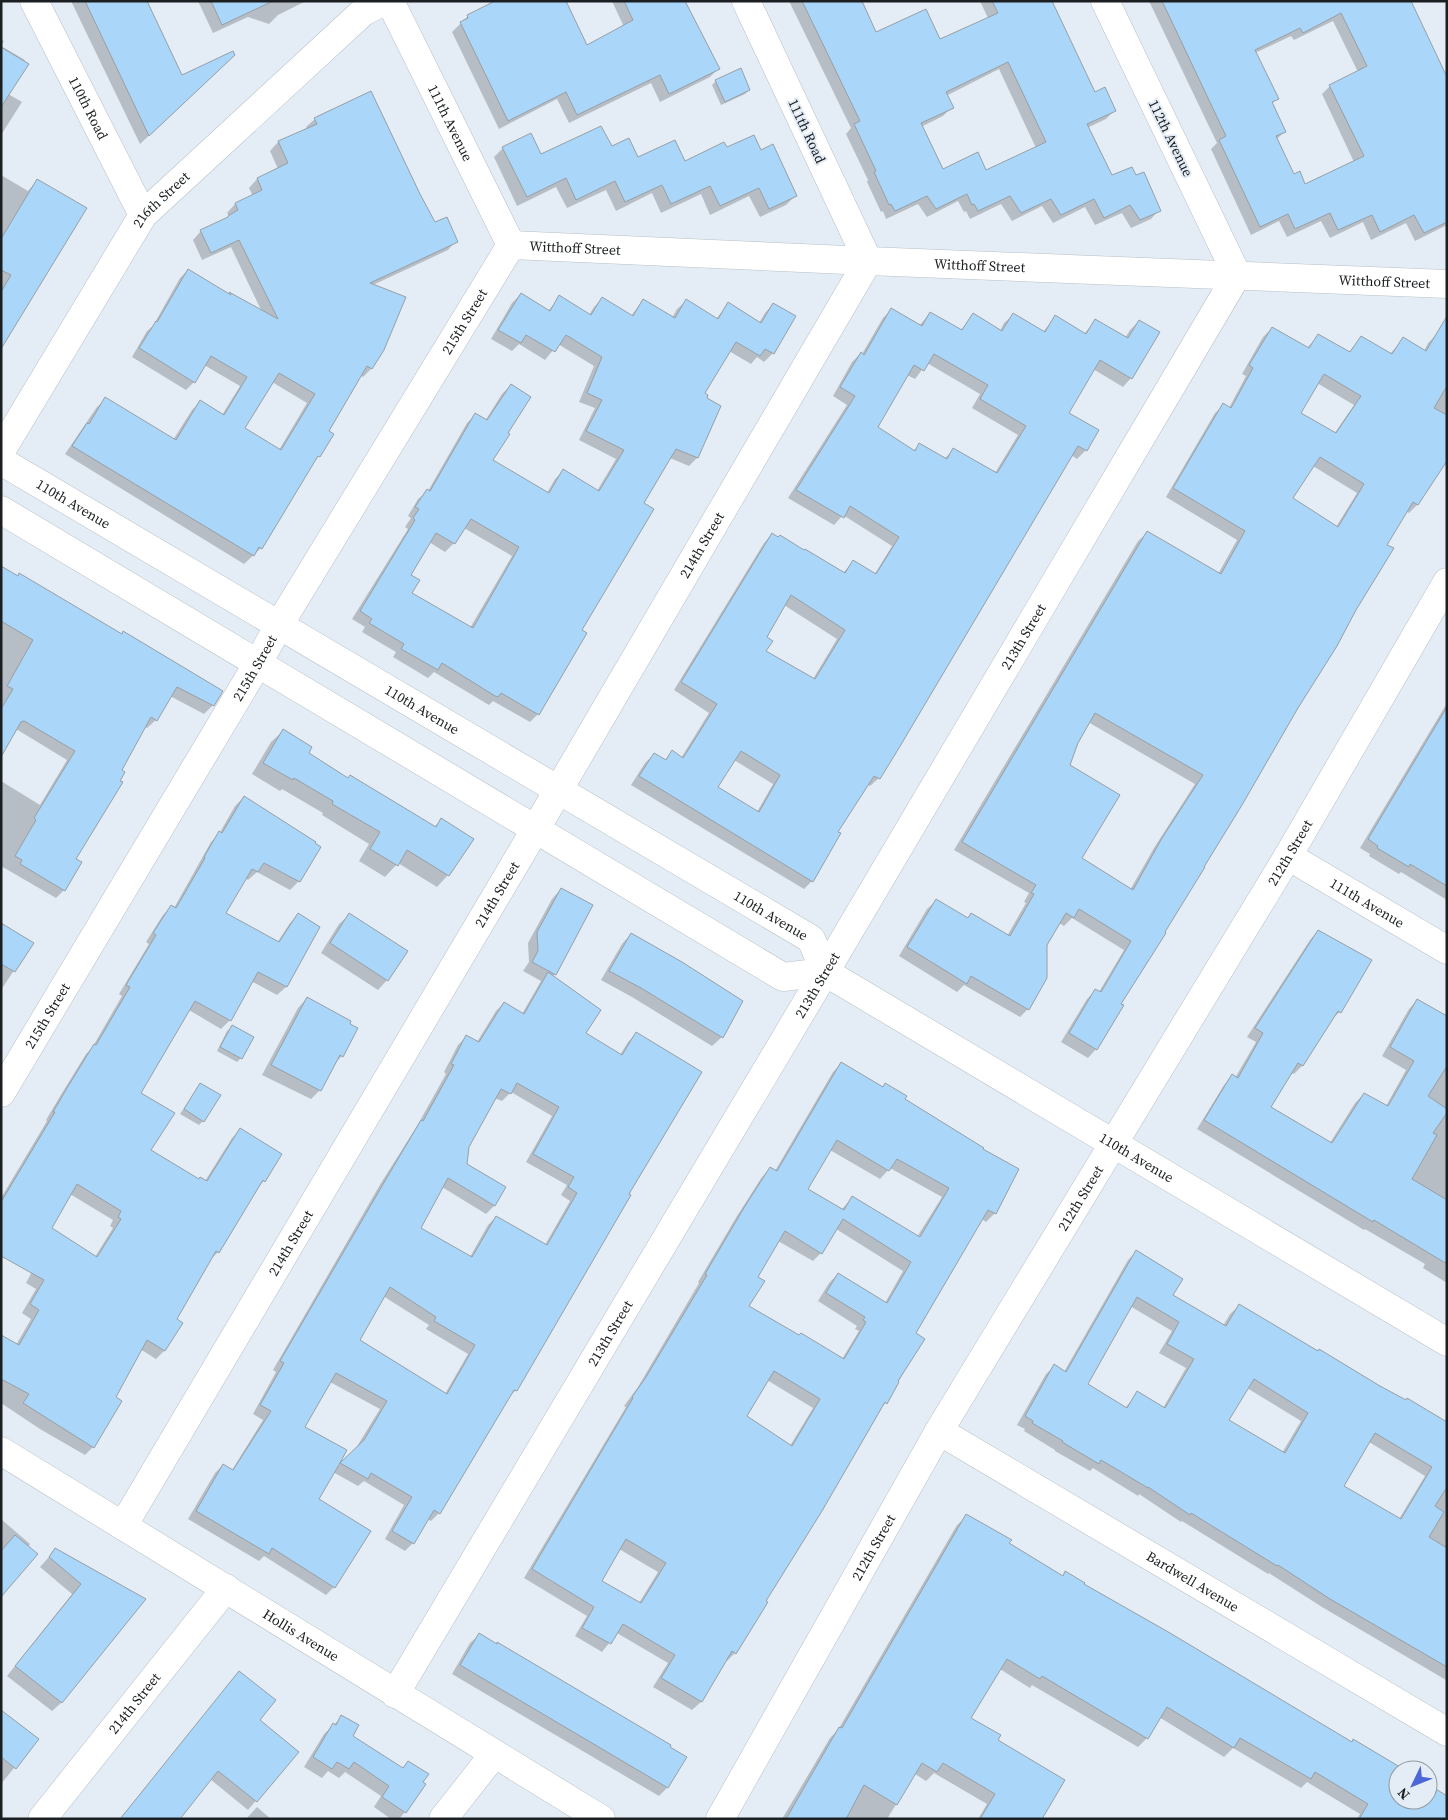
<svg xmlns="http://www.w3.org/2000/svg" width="1448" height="1820" viewBox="0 0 1448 1820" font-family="'Source Serif 4',serif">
  <rect width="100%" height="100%" fill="#e4edf5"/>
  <path fill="#0003" fill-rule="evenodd" d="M71 1H145L181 77 225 64 140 144Z
    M198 1H306L278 15 269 24 248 17 213 33Z
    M513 1H566L586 47 624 27 612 1H685L718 69 710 77 660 102 651 83 569 123 557 99 499 129 452 32 468 16Z
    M789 1H861L875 34 939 41 988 18 980 1H1050L1094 93 1115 110 1106 119 1087 128 1111 177H1136L1159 210 1151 219 1131 228 1122 213 1095 225 1085 207 1053 223 1042 206 1012 221 1001 204 970 219 966 211 964 212 958 201 927 217 918 204 886 219 883 211 881 212 867 182 868 180 846 134 851 128ZM999 69 1036 148 986 172 943 171 921 127 943 116 952 107 946 96Z
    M1149 1H1409L1447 155V225L1415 241 1406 223 1371 240 1363 222 1330 238 1321 221 1287 237 1279 221 1251 235 1211 149 1217 143ZM1333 21 1358 72 1330 86 1322 94 1354 162 1305 185 1293 176 1277 139 1285 131 1272 104 1277 98 1255 53 1291 36 1294 40Z
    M1 40 4 41 1 46 25 60 8 94 22 102 1 135Z
    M716 81 749 90 745 94 721 105 712 85Z
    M315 119 434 224 456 241 448 250 373 285 383 349 371 369 363 377 360 375 327 432 319 456 312 464 261 548 244 564 65 454 97 407 106 399 173 440 192 410 200 402 222 415 240 386 204 365 194 382 186 390 132 357 147 331 153 326 180 278 188 270 228 295 229 294 262 312 231 247 202 260 193 240 201 231 225 220 229 216 227 213 235 204 253 196 249 188 257 179 278 169 270 151 278 142 307 129 306 127ZM272 382 307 403 279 450 243 429Z
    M503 148 540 156 611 148 638 159 684 162 726 149 760 152 796 195 786 205 760 217 749 196 710 215 701 194 661 213 652 193 616 211 606 190 567 208 556 187 517 206 494 157Z
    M1 175 28 191 37 181 1 347Z
    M521 294 548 311 560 297 589 315 594 307 602 299 631 316 643 300 672 318 677 309 686 301 716 319 728 304 759 323 765 313 773 304 794 317 773 353 764 362 757 357 751 364 729 351 703 393 697 458 689 466 670 458 643 503 538 714 530 722 493 701 489 705 434 672 428 678 393 657 396 652 362 632 365 627 352 619 408 529 405 527 411 518 408 516 418 499 428 491 467 423 475 415 485 421 502 394 511 385 506 433 492 461 547 493 555 479 563 471 597 491 616 459 579 440 595 408 579 402 594 366 558 344 545 360 519 344 512 351 491 339 512 303ZM464 528 512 556 470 628 410 594V575L429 542 445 552 454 543Z
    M891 310 919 326 930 313 960 331 973 315 1000 331 1004 323 1013 315 1043 332 1055 317 1084 334 1095 321 1125 338 1130 330 1139 321 1131 378 1123 387 1093 369 1067 413 1086 450 1077 459 1071 455 879 778 870 786 867 784 837 832 812 881 804 889 631 785 645 763 654 754 664 761 672 752 681 758 709 713 674 690 764 543 772 534 843 573 853 562 874 575 892 546 843 515 834 525 788 498 847 405 833 396 852 362 861 353 862 354 883 318ZM927 363 980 394 972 408 1018 435 995 473 953 450 945 458 919 445 913 451 876 428 907 375 915 379ZM784 605 837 639 813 679 765 652V637ZM734 760 773 784 757 812 716 788Z
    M1272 328 1307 348 1318 336 1348 353 1361 338 1390 354 1403 339 1424 351 1428 343 1437 334 1447 340V437L1417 505 1409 513 1406 511 1386 545 1297 708 1119 1004 1096 1049 1088 1058 1061 1042 1087 999 1096 990 1099 992 1124 950 1072 918 1064 926 1059 923 1046 945 1028 1009 1020 1017 964 985 957 992 899 956 927 909 936 901 967 919 1007 936 1026 903 1024 902 1029 893 954 850 1138 541 1147 533 1218 574 1237 540 1166 497 1215 413 1224 405 1229 408 1246 376 1242 374 1263 337ZM1317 383 1354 405 1334 434 1299 413ZM1313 466 1357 493 1336 527 1291 499ZM1088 722 1195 784 1154 848 1130 890 1081 859 1069 766 1077 743Z
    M1 569 121 635 124 632 213 705 204 714 170 696 156 720 147 728 145 727 74 859 64 890 56 898 1 866V781L40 805 67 760 16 729 1 754Z
    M1447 703V900L1401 872 1399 874 1369 856 1370 854 1360 848Z
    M283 731 307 753 348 779 434 827 441 820 448 875 437 887 398 863 385 877 359 861 369 844 322 815 323 813 282 789 280 791 252 774 271 742Z
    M244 797 299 881 290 890 257 872 248 880 245 878 225 913 277 943 290 923 299 914 319 927 286 987 277 995 251 981 230 1020 221 1029 189 1010 139 1093 150 1151 199 1180 205 1181 232 1138 240 1130 280 1155 264 1181 256 1189 218 1252 210 1260 175 1320 181 1324 164 1351 156 1359 140 1349 114 1398 93 1447 85 1455 40 1429 1 1403V1337L16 1345 31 1319 22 1313 36 1289 26 1283 48 1241 95 1257 113 1228 110 1226 113 1220 70 1194 1 1254V1198L47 1121 46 1120 59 1098 86 1054 92 1048 122 996 119 994 149 944 146 942 163 915 171 907 174 908 211 842 219 834 235 806Z
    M561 889 555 974 552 977 585 1034 620 1055 628 1042 636 1034 627 1194 516 1390 507 1399 439 1513 431 1521 427 1519 413 1543 405 1551 385 1539 404 1505 364 1481 358 1486 333 1472 317 1499 334 1587 326 1595 264 1556 259 1561 188 1519 215 1473 223 1465 232 1470 263 1420 253 1414 276 1372 273 1370 381 1183 417 1126 446 1074 444 1072 458 1045 466 1037 477 1042 496 1011 504 1003 522 1014 541 981 523 971 529 962 528 943 552 899ZM511 1092 552 1116 526 1162 567 1185 561 1195 570 1201 545 1245 496 1217 488 1225 470 1257 419 1229 442 1187 486 1214 494 1206 504 1188 459 1161 494 1098 502 1101ZM383 1296 429 1325 426 1329 468 1354 445 1394 358 1340ZM330 1382 380 1409 356 1448 336 1468 303 1428Z
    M349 915 387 980 378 990 321 953 339 924Z
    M1 925 32 943 1 990Z
    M1318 931 1340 1012 1330 1020 1302 1066 1294 1074 1291 1073 1270 1107 1330 1143 1355 1103 1364 1094 1386 1106 1406 1070 1382 1056 1409 1009 1417 1000 1447 1018V1283L1423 1268 1425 1264 1365 1229 1364 1230 1197 1129 1224 1085 1232 1076 1235 1078 1256 1042 1247 1037 1310 940Z
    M631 934 722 1037 712 1046 632 997 601 980 622 944Z
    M307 998 342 1056 334 1064 320 1090 311 1099 262 1075 298 1008Z
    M232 1027 241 1058 237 1062 217 1051 227 1031Z
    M842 1063 903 1099 995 1213 986 1222 982 1219 914 1334 923 1339 886 1403 879 1409 735 1653 727 1661H725L701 1702 692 1710 653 1687 668 1663 617 1633 602 1652 575 1636 587 1616 524 1578 626 1407 624 1406 638 1387 699 1283 698 1282 737 1216 762 1177 771 1168 775 1171 833 1072ZM830 1150 880 1179 890 1168 942 1197 917 1237 852 1198 841 1210 806 1190ZM836 1229 903 1271 885 1303 838 1274 829 1283 818 1301 857 1326 855 1329 859 1331 842 1359 747 1307 757 1277 778 1241 813 1261 821 1253ZM767 1380 813 1408 790 1446 746 1416ZM619 1549 658 1572 639 1603 600 1581Z
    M200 1084 203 1121 199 1125 180 1114Z
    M1136 1252 1171 1296 1223 1326 1230 1314 1239 1306 1447 1424 1446 1680 1322 1607 1269 1573 1268 1574 1182 1521 1181 1522 1139 1494 1138 1496 1093 1468 1090 1471 1055 1451V1450L1024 1431 1025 1429 1017 1425 1046 1374 1055 1366 1064 1372 1128 1260ZM1130 1306 1172 1331 1159 1353 1186 1368 1163 1408 1138 1393 1125 1408 1086 1385ZM1247 1388 1301 1421 1282 1453 1227 1420ZM1369 1442 1425 1476 1399 1519 1342 1487Z
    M967 1516 1008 1544 1062 1577 1066 1573 1083 1585 1351 1743 1353 1740 1402 1770H1398V1800H1428V1786L1447 1819H1357L1360 1814 1307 1782 1301 1788 1233 1748 1224 1757 1159 1717 1147 1738 1138 1747 1032 1685 1030 1688 1000 1669 970 1718 996 1740 1040 1819H978L987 1804 934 1773 926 1781 915 1774 887 1819H782L830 1738 838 1730 957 1525Z
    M1 1519 30 1544 1 1594Z
    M56 1549 144 1600 62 1702 52 1711 7 1676 72 1594 40 1567Z
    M479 1635 667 1788 659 1796 452 1674 470 1643Z
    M239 1672 258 1720 297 1752 248 1810 210 1779 179 1819H120Z
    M1 1711 37 1740 1 1784Z
    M342 1717 351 1736 402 1769 408 1762 405 1812 399 1819H391L374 1807 381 1796 345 1772 339 1778 328 1771 322 1778 304 1767 324 1734Z
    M257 1807 271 1819H246Z"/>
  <path fill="#aad6f9" stroke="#979fa6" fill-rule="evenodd" d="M85 1H147L182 75 233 51 235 55 149 136Z
    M211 1H273L222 25Z
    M495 1H566L587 45 633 20 624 1H685L720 69 669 94 660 75 577 115 566 92 508 121 460 22 468 18 467 15Z
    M802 1H862L876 32 926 9 940 39 998 13 992 1H1052L1095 92 1105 87 1116 111 1087 124 1112 175 1132 167 1136 175 1144 172 1161 211 1140 220 1130 205 1104 218 1094 199 1061 215 1051 199 1021 213 1010 196 978 211 974 204 972 205 967 194 936 209 927 196 895 211 891 204 889 205 874 172 876 171 854 124 860 121ZM1008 62 1046 142 986 170 978 152 943 169 921 123 954 108 946 92Z
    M1162 1H1411L1447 77V222L1424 233 1414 215 1380 232 1372 215 1338 230 1330 213 1295 229 1288 214 1260 227 1219 140 1226 136ZM1341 13 1367 66 1329 85 1364 156 1305 184 1300 171 1294 174 1276 136 1286 132 1272 102 1279 99 1255 50 1300 28 1303 33Z
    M1 47 29 64 1 107Z
    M741 68 750 90 725 102 715 80Z
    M371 91 420 194 435 222 447 217 458 242 370 283 406 297 384 350 372 369 367 366 329 431 334 434 320 457 318 456 262 549 259 547 254 556 72 446 87 423 89 424 105 397 176 440 200 400 224 415 247 377 211 356 195 383 139 348 156 321 157 322 188 269 231 295 229 292 278 319 239 240 211 253 200 230 228 217V216L238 210 235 203 262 190 257 178 288 163 278 141 317 124 314 118ZM279 373 315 394 281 450 245 428Z
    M601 126 612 146 629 138 638 157 675 140 685 161 724 142 727 147 754 135 761 150 773 144 797 196 769 209 759 188 720 206 710 186 671 204 662 185 625 202 615 181 576 200 566 178 527 197 502 147 531 133 541 154Z
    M37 179 87 208 1 349V292L11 275 1 270V239Z
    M521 293 550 311 559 295 591 315 602 297 633 316 643 299 675 318 686 299 718 319 728 302 761 323 773 303 796 316 774 354 765 349 760 356 736 342 705 393 708 395 707 398 721 406 698 458 676 449 644 503 654 509 582 630 587 633 539 715 501 693 498 697 495 696 442 663 438 670 401 649 404 644 369 623 372 619 360 611 415 520 413 518 419 509 415 507 427 489 430 491 475 413 487 420 511 384 531 397 508 433 510 434 493 460 549 493 563 469 599 491 624 450 586 431 602 400 587 393 602 357 566 335 555 352 526 335 521 343 498 330ZM471 519 519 547 473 628 412 593 420 580 411 575 436 533 455 544Z
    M891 308 922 326 930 312 962 330 973 313 1002 331 1013 313 1045 332 1055 315 1086 334 1095 319 1128 338 1139 320 1160 332 1132 379 1100 360 1069 413 1099 430 1087 451 1078 446 899 748 880 779 874 776 838 832 841 833 813 882 639 776 654 753 666 760 672 750 683 758 717 704 681 682 772 533 778 537 780 535 804 550 805 549 845 573 853 560 876 574 899 537 850 506 844 518 796 490 855 396 840 387 861 352 864 355ZM934 354 988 385 980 399 1026 426 997 473 953 448 947 459 919 443 915 451 878 427 914 365 924 371ZM791 595 845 630 815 679 766 651 773 641 767 637ZM741 751 780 775 759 812 718 787Z
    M1447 316V386L1434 408 1447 415V461L1418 505 1413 502 1387 545 1394 548 1356 610 1337 646 1298 708 1242 805 1204 867H1205L1165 932 1166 933 1121 1004 1124 1005 1097 1050 1069 1033 1095 989 1101 992 1131 941 1079 909 1074 918 1066 913 1047 945V978L1029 1010 971 976 967 984 907 947 936 899 968 918 971 913 1010 936 1034 894 1031 893 1036 885 962 842 1147 531 1221 574 1245 531 1173 488 1223 403 1231 408 1253 368 1249 365 1272 327 1309 348 1318 334 1350 352 1361 336 1392 354 1403 337 1426 351ZM1324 374 1361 396 1336 433 1301 413ZM1320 457 1364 484 1338 527 1293 498ZM1095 713 1203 775 1162 838 1133 890 1082 858 1120 795 1070 765 1078 743Z
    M1 566 18 576 19 573 122 634 123 631 223 691 214 706 177 687 157 721 151 717 122 770 125 772 120 781 123 782 76 859 82 862 65 891 20 864 22 860 15 856 36 820 34 818 75 751 24 721 21 722 1 757V709L13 689 7 686 33 640 1 621Z
    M1447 707V886L1410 864 1409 867 1377 848 1378 846 1368 839Z
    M283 729 312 747 309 753 348 778 350 775 436 827 441 818 474 839 449 876 407 850 398 866 370 849 380 832 332 804 333 801 294 778 293 780 263 763Z
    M244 796 316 842 315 843 321 847 300 882 264 863 258 872 252 869 226 913 279 942 298 913 320 927 287 987 258 972 231 1021 195 1001 141 1093 175 1113 151 1150 199 1179 200 1177 207 1181 240 1128 282 1154 265 1182 263 1180 219 1253 216 1251 177 1319 183 1323 165 1351 147 1340 116 1397 122 1401 94 1448 23 1403 29 1394 1 1379V1335L19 1345 39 1310 30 1304 44 1280 1 1256V1202L55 1112H53L67 1088 94 1044 96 1045 130 987 126 985 156 935 153 933 171 905 176 908 205 858 204 857 219 831 222 833ZM77 1184 121 1211 118 1217 121 1219 97 1257 52 1228Z
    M561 888 593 905 556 975 532 962 538 951 537 932Z
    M349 913 408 951 388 981 330 943Z
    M1 923 34 943 15 972 1 964Z
    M1318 930 1372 960 1341 1013 1338 1011 1303 1066 1298 1063 1271 1107 1332 1143 1364 1093 1388 1106 1414 1061 1390 1047 1417 999 1447 1016V1066L1428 1096 1447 1109V1113L1433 1133 1437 1135 1412 1179 1447 1200V1264L1374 1220 1373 1222 1204 1120 1232 1074 1238 1078 1263 1033 1255 1028Z
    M631 933 682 962 743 1001 723 1038 641 988 609 971Z
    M548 972 601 1010 586 1033 622 1055 636 1032 702 1072 629 1194 631 1195 517 1391 514 1390 440 1514 434 1510 414 1544 392 1531 412 1497 371 1473 368 1479 340 1463 319 1499 371 1531 335 1588 272 1548 269 1554 196 1511 223 1464 233 1470 271 1411 260 1405 284 1363 280 1361 389 1174 421 1120 423 1121 454 1065 451 1064 466 1035 479 1042 504 1002 524 1014ZM517 1083 559 1107 533 1154 574 1177 568 1187 577 1193 547 1245 496 1216 472 1257 421 1228 448 1178 495 1206 506 1187 467 1164 469 1147 501 1089 511 1094ZM390 1287 436 1317 434 1321 475 1345 447 1394 360 1340ZM336 1373 387 1401 364 1440 340 1463 347 1450 305 1427Z
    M307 997 351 1021 350 1024 358 1028 343 1057 340 1055 321 1091 271 1065Z
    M232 1025 254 1037 242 1059 220 1047Z
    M841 1062 883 1087 885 1083 907 1096 905 1099 984 1148 983 1149 1019 1169 996 1214 988 1210 916 1333 925 1339 898 1381 899 1382 887 1404 885 1402 822 1511 766 1601 768 1602 757 1620 736 1654 732 1651 702 1702 661 1678 675 1655 623 1624 611 1644 582 1628 594 1607 532 1569 633 1398 632 1397 646 1377 707 1275 705 1274 745 1206 770 1167 777 1171ZM837 1140 889 1171 897 1159 949 1188 920 1237 852 1196 844 1210 808 1189ZM843 1219 911 1262 887 1303 838 1273 826 1293 865 1317 863 1320 866 1322 844 1359 801 1333 799 1335 749 1306 765 1281 758 1277 785 1231 822 1254ZM774 1371 820 1399 792 1446 747 1416ZM626 1539 666 1563 641 1603 602 1581Z
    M200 1083 221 1095 204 1122 184 1109Z
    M1136 1250 1183 1279 1173 1295 1226 1326 1239 1304 1318 1351 1319 1349 1380 1386 1406 1400 1407 1398 1447 1422V1487L1435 1506 1444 1512 1429 1537 1447 1548V1667L1330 1599 1278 1565 1277 1566 1191 1513 1190 1515 1148 1487V1488L1101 1460 1099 1464 1062 1442 1063 1441 1032 1423 1033 1421 1025 1416 1054 1364 1066 1372ZM1137 1297 1179 1322 1167 1344 1194 1359 1165 1408 1137 1391 1127 1408 1088 1384ZM1254 1379 1308 1413 1285 1453 1229 1420ZM1375 1433 1432 1467 1401 1519 1344 1486Z
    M966 1514 1012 1540 1009 1543 1063 1576 1065 1571 1085 1583 1084 1584 1170 1633 1352 1742 1353 1739 1405 1770H1398V1800H1428V1784L1447 1796V1819H1359L1368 1804 1315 1772 1311 1779 1240 1738 1234 1748 1167 1707 1148 1739 1042 1676 1040 1679 1007 1659 971 1718 1001 1735 998 1740 1065 1780 1042 1819H980L995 1794 943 1763 937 1772 922 1763 897 1805 864 1785 846 1819H786L839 1727 842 1728Z
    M15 1535 38 1554 1 1597V1551Z
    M55 1548 146 1599 62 1703 15 1666 81 1584 49 1557Z
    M479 1633 497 1644V1642L671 1745 670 1747 687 1757 668 1788 460 1665Z
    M239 1671 276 1700 260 1720 299 1752 257 1802 218 1771 180 1819H120Z
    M1 1710 39 1739 16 1769 1 1757Z
    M341 1715 359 1725 353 1736 403 1768 408 1761 429 1774 423 1782 426 1784 406 1813 382 1797 389 1786 354 1762 349 1769 337 1762 332 1769 313 1757 333 1723 336 1725Z"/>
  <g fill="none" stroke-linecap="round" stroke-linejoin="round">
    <g stroke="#b7c0c7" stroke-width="29">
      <g id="street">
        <path id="s1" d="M34 1 143 215"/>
        <path id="s2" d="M390 1 511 245"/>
        <path id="s3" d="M511 245 868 261 1447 284"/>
        <path id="s4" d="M1 451 143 215 363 12 384 1"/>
        <path id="s5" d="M1 461 811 939 825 972 1447 1342"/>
        <path d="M1 510 783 977 825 972"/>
        <path id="s6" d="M1288 856 1447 950"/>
        <path id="s7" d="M1 1093 258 663 279 625 511 245"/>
        <path id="s8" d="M939 1431 1447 1732"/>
        <path id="s9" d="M1 1451 601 1819"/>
        <path id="s10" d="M123 1526 535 830 868 261 746 1"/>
        <path id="s11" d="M395 1694 825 972 1237 275 1105 1"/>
        <path id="s12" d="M42 1819 226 1588"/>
        <path d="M443 1819 494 1754"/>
        <path id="s13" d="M720 1819 939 1431 1288 856 1447 582"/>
      </g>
    </g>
    <use href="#street" stroke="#fff" stroke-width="28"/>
  </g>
  <g text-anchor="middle" stroke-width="4" stroke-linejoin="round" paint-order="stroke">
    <g font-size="14" fill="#1b1f21" stroke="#e4edf5">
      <text dy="5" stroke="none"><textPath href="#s1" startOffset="120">110th Road</textPath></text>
      <text dy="5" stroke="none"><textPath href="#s2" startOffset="136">111th Avenue</textPath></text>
      <text transform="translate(807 131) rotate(65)" y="5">111th Road</text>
      <text transform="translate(1171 138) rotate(64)" y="5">112th Avenue</text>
      <text dy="5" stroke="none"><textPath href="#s4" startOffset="299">216th Street</textPath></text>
      <text dy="5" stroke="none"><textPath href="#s3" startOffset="64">Witthoff Street</textPath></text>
      <text dy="5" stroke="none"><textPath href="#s3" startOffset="469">Witthoff Street</textPath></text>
      <text dy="5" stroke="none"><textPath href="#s3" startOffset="874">Witthoff Street</textPath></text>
      <text dy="5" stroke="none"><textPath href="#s7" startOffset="900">215th Street</textPath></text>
      <text dy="5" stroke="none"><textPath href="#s5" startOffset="84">110th Avenue</textPath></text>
      <text dy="5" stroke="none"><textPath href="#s10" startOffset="1139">214th Street</textPath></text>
      <text dy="5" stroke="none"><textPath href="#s11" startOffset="1230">213th Street</textPath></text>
      <text dy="5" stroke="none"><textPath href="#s7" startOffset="495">215th Street</textPath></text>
      <text dy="5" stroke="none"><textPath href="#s5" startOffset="489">110th Avenue</textPath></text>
      <text dy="5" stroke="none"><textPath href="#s13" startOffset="1122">212th Street</textPath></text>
      <text dy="5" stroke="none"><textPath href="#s10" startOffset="734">214th Street</textPath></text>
      <text dy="5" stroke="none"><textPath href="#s6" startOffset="92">111th Avenue</textPath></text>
      <text dy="5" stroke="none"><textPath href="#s5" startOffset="894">110th Avenue</textPath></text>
      <text dy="5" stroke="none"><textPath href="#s11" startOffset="825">213th Street</textPath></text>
      <text dy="5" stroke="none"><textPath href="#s7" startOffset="90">215th Street</textPath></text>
      <text dy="5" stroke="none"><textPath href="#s5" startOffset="1339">110th Avenue</textPath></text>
      <text dy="5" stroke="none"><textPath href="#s13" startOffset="718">212th Street</textPath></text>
      <text dy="5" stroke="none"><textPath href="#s10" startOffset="329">214th Street</textPath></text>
      <text dy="5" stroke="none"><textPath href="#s11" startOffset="420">213th Street</textPath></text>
      <text dy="5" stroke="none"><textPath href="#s13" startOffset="312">212th Street</textPath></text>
      <text dy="5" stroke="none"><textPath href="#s8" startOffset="295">Bardwell Avenue</textPath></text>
      <text dy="5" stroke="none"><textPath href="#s9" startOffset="352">Hollis Avenue</textPath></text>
      <text dy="5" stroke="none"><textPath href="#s12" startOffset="148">214th Street</textPath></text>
    </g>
  </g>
  <rect width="1448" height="1820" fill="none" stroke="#1b1f21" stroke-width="5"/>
  <g transform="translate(1413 1785) rotate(227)"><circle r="24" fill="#e4edf5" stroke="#949ba0"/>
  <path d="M0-4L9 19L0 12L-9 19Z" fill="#4c65d9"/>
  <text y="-8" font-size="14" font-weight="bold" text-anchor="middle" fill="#1b1f21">N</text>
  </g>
</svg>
